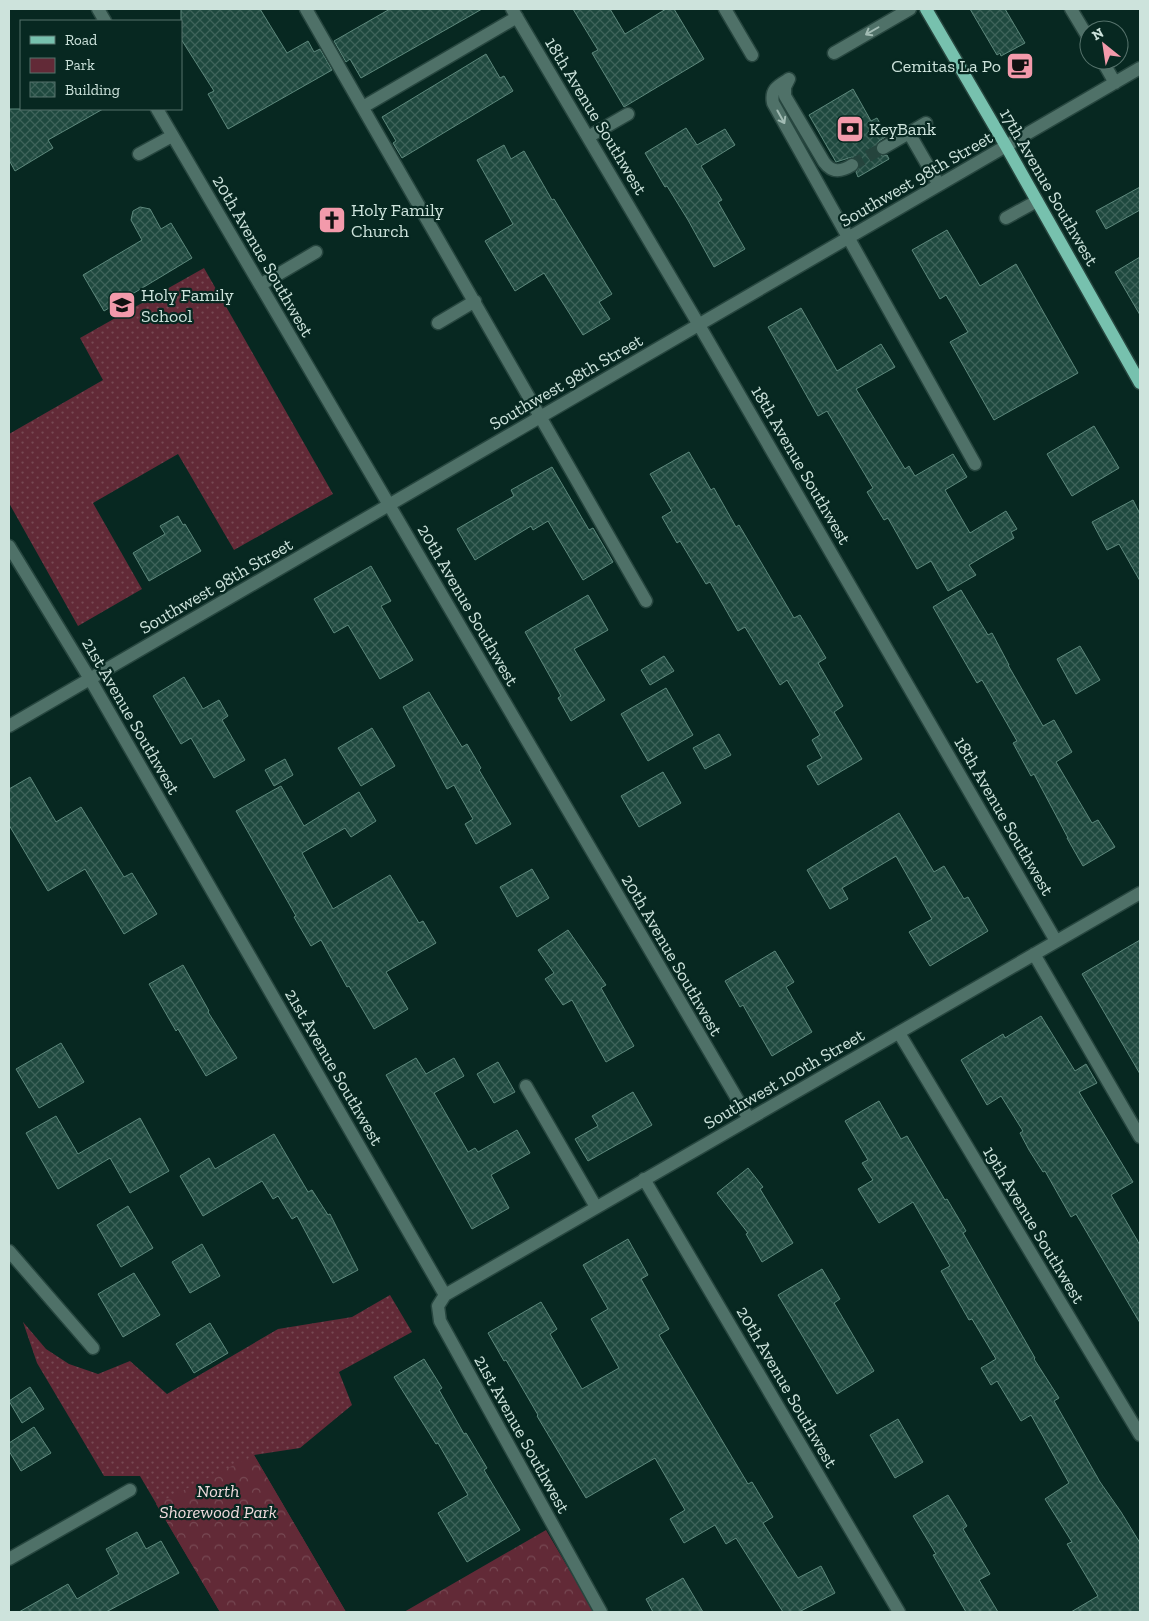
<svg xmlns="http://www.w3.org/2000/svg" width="1149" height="1621" viewBox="0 0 1149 1621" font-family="'Zilla Slab',serif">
  <defs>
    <pattern id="green-dots" width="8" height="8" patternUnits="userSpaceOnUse" patternTransform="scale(1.25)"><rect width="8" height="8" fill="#622a37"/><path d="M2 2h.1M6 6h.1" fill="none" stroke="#774953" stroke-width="1.8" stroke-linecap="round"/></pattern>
    <pattern id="forest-crowns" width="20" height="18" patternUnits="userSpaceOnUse" patternTransform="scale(1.25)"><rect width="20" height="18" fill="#622a37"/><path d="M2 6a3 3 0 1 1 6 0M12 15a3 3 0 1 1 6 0" fill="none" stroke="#774953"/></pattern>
    <pattern id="building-cross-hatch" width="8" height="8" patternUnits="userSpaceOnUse" patternTransform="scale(1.25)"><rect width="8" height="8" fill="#1f493f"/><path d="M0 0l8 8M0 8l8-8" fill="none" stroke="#3e635a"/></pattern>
  </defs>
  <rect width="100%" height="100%" fill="#072821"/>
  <path fill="url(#green-dots)" d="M204 268 333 494 234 550 178 454 93 503 142 589 78 626 9 503V434L103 380 80 338Z
    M390 1295 412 1332 339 1372 352 1405 300 1448 254 1455 346 1612H220L140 1476H104L37 1363 23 1322 46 1349 69 1364 98 1374 130 1361 167 1394 278 1329 352 1317Z"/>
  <path fill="url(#forest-crowns)" d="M254 1455 346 1612H220L156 1504Z
    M546 1530 594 1612H404Z"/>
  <path fill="url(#building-cross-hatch)" stroke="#5d887c" d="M181 9H260L287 53 308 41 314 52 320 49 332 70 228 129 208 94 214 91 181 39Z
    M390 9H482L361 78 350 59 346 62 334 41Z
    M573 9H610L625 34 666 9H674L704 59 624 107 592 53 598 50Z
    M970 9H1005L1025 43 1001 56 1000 53 997 55Z
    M486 54 500 78 504 76 513 91 402 158 393 143 396 141 382 117Z
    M853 89 871 121 877 118 887 136 879 141 875 149 879 155 883 156 887 155 889 159 858 177 856 172 860 165 859 161 852 157 836 162 809 115Z
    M9 109H103L48 140 53 148 15 171 9 160Z
    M686 128 697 145 725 129 735 145 701 166 722 200 718 202 745 249 714 267 688 220 667 186 665 187 645 153Z
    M504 145 511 159 524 151 552 200 554 199 612 294 599 302 610 319 583 335 544 273 515 291 485 241 513 224 477 160Z
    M1140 187V210L1106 229 1096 211Z
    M140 207 150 209 161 229 171 223 192 258 104 311 83 275 142 240 131 220 133 211Z
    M947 230 980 286 1016 264 1078 373 994 420 950 342 968 332 946 295 940 299 912 250Z
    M1140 257V315L1115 272Z
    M801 308 837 371 881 344 895 367 856 389 905 469 909 466 915 476 953 454 967 477 945 490 970 533 1006 511 1017 529 1011 532 1014 538 969 565 976 575 948 591 931 561 917 569 888 518 884 520 867 492 873 488 827 411 818 416 768 327Z
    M1094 426 1119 468 1072 496 1047 454Z
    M689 452 711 490 714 488 736 527 739 525 794 618 800 615 826 658 818 663 843 706 834 712 862 759 818 785 807 766 822 758 812 740 820 735 787 680 780 685 745 627 738 631 710 582 706 584 680 541 677 543 662 517 672 511 650 474Z
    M552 467 589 530 593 528 613 562 583 580 548 521 533 530 531 526 475 560 457 529 514 496 511 490Z
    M1133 500 1140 514V581L1119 544 1107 550 1092 522Z
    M178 516 183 525 185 524 201 551 149 581 133 553 165 534 160 526Z
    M371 566 391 601 381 606 413 660 380 679 348 625 334 633 314 599Z
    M961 590 988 635 992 633 1009 665H1008L1043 726 1054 720 1072 752 1056 762 1092 823 1098 820 1115 847 1083 866 1067 838H1068L1034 774 1031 776 1013 743 1017 741 982 680 977 683 933 607Z
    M588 595 608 630 574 649 605 700 571 721 558 698 561 696 525 632Z
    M1080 646 1100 680 1076 694 1057 659Z
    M664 656 674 671 650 685 641 670Z
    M184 677 203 709 219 700 228 716 222 720 245 760 214 778 191 738 181 744 153 696Z
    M666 688 693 735 648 761 621 714Z
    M429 692 462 747 467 744 481 768 479 770 511 824 476 844 465 824 473 819 454 785 447 789 403 707Z
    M372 728 395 766 361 786 338 748Z
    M719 734 731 755 705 769 693 748Z
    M285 759 293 775 274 786 265 770Z
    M663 772 681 803 639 827 621 796Z
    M30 777 56 822 81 807 124 877 132 873 157 914 124 934 85 869 48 891 9 825V789Z
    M281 786 304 826 359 792 376 821 351 837 345 828 302 853 333 909 390 875 419 923 423 921 436 943 386 972 408 1009 374 1029 349 986 347 987 321 940 311 946 294 917 296 916 236 811Z
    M899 813 934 872 944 866 964 899 968 897 988 931 930 966 909 932 932 919 896 856 842 888 848 899 830 909 807 870Z
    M532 869 549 898 517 917 500 887Z
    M568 930 606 985 601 988 634 1046 606 1062 572 1000 563 1005 545 979 554 973 538 950Z
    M1140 940V1074L1082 974Z
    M775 951 794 982 786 987 812 1032 772 1056 743 1005 740 1007 725 981Z
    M183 965 209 1011 208 1012 237 1058 206 1076 178 1029 176 1031 149 984Z
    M1041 1016 1075 1071 1086 1064 1097 1083 1079 1092 1133 1182 1111 1195 1140 1245V1323L1076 1214 1071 1217 1045 1171 1043 1172 1029 1150 1020 1133 1023 1131 1001 1096 987 1105 961 1060 1003 1034 1005 1038Z
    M61 1043 84 1082 39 1108 16 1069Z
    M416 1058 426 1074 454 1058 464 1076 434 1093 468 1152 475 1148 478 1152 517 1130 530 1153 491 1175 509 1208 472 1229 386 1075Z
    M498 1062 515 1092 494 1103 477 1074Z
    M633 1092 652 1125 588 1161 575 1139 598 1126 592 1116Z
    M879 1101 901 1139 907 1136 945 1200 947 1199 966 1231 963 1233 1035 1358 1034 1359 1059 1398 1054 1401 1100 1482 1121 1512 1140 1543V1612H1071L1098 1596 1067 1544 1072 1542 1045 1499 1069 1483 1031 1415 1021 1421 997 1381 991 1385 981 1368 996 1359 972 1319 969 1320 941 1271 950 1266 913 1202 879 1223 858 1189 873 1180 862 1163 868 1160 845 1121Z
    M56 1116 78 1154 140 1118 169 1171 130 1193 110 1158 58 1189 26 1133Z
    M274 1134 308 1192 312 1190 328 1215 330 1214 358 1270 333 1283 297 1216 292 1219 278 1196 273 1199 262 1181 203 1216 180 1176 209 1158 215 1169Z
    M748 1168 763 1187 760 1189 793 1243 762 1262 746 1234 748 1233 717 1193Z
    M128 1206 153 1248 121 1267 97 1225Z
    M628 1239 648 1275 641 1279 669 1329 659 1335 748 1484 752 1482 773 1517 763 1523 798 1578 821 1566 835 1593 799 1612H783L736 1538 726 1544 715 1525 684 1543 670 1519 685 1510 655 1458 586 1498 546 1431 537 1416 538 1415 506 1360 504 1361 488 1333 541 1302 557 1329 550 1334 582 1389 619 1368 591 1319 608 1309 583 1265Z
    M202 1244 220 1276 190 1293 172 1262Z
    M822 1269 840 1299 834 1303 874 1371 837 1394 778 1295Z
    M134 1273 160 1315 123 1337 98 1294Z
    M210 1323 228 1353 194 1373 176 1344Z
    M424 1359 442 1388 439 1390 464 1434 466 1433 487 1468 484 1470 520 1530 467 1562 438 1513 468 1495 438 1443 436 1444 394 1377Z
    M30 1387 44 1409 22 1423 9 1401Z
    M898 1419 923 1462 895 1478 870 1435Z
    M34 1427 51 1453 21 1471 9 1451V1443Z
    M948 1495 967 1526 963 1529 990 1574 979 1580 998 1612H966L933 1555 936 1554 913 1516Z
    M137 1532 146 1549 161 1541 179 1573 106 1612H19L68 1584 77 1599 119 1574 106 1549Z
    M683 1578 703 1612H653L646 1599Z"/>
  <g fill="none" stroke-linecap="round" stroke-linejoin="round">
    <path stroke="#25443d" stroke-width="12" stroke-dasharray="12 6" stroke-linecap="butt" d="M852 165 883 148"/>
    <g stroke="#27463f" stroke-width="15">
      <path id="minor" d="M98 9 105 21
        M306 9 646 601
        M512 9 699 325 1056 941
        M725 9 752 55
        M1071 9 1089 39
        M834 53 910 9
        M1102 60 1115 83
        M789 79C779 85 770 89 773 103L975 464
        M789 79 785 87V96L824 162C832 173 841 172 852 165
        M363 107 517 17
        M157 109 749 1119
        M909 133 939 185
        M588 137 628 114
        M883 148 926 123
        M139 154 172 136
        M1006 218 1037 201
        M260 285 316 252
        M438 323 475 301
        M9 546 90 679 445 1295
        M9 726 1140 68
        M1034 954 1140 1137
        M899 1033 1140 1435
        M526 1086 596 1207
        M644 1179 899 1612
        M9 1251 93 1348
        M9 1559 130 1490
        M601 1612 440 1321 438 1306 445 1295 1140 893"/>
    </g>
    <g stroke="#27463f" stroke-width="15">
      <path id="major" d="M926 9 1006 146 1140 383"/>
    </g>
    <use href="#minor" stroke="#4f7168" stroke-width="12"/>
    <use href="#major" stroke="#77c1ae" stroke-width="12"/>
  </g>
  <defs><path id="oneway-shaft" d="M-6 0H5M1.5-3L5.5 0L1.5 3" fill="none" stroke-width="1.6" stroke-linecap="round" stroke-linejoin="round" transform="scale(1.25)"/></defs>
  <g stroke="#a1bbb3">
    <use href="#oneway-shaft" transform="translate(872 31) rotate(150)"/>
    <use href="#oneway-shaft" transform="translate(781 117) rotate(61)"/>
  </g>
  <defs>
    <g id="cafe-square" transform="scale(1.4375)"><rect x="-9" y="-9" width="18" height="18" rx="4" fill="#f39aab" stroke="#072821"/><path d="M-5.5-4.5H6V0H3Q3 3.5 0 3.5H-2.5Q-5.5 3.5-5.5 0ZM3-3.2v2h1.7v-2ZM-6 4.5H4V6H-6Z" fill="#111"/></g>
    <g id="bank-square" transform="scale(1.4375)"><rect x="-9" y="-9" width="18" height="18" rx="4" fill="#f39aab" stroke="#072821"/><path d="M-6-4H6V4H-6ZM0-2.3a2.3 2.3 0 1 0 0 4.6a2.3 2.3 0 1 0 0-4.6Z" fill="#111"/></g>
    <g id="church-square" transform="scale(1.4375)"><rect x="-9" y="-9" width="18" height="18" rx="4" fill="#f39aab" stroke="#072821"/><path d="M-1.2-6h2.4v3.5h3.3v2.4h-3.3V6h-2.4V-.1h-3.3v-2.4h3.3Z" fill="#111"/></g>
    <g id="school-square" transform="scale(1.4375)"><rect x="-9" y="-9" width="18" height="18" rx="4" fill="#f39aab" stroke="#072821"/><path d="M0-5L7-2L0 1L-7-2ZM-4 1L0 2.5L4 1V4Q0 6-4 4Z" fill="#111"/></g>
  </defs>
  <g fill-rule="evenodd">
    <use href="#cafe-square" x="1020" y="66"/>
    <use href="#bank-square" x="850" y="129"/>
    <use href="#church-square" x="332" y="220"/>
    <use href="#school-square" x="122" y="305"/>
  </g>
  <g text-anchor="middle" stroke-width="4.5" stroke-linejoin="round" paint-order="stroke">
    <g font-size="18" fill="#cde3dc" stroke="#072821" text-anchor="start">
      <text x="1001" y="72" text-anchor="end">Cemitas La Po</text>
      <text x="869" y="135">KeyBank</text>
      <text x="351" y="216">Holy Family<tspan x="351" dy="21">Church</tspan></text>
      <text x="141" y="301">Holy Family<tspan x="141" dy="21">School</tspan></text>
    </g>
    <g font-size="18" fill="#cde3dc" stroke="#072821">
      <text transform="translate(596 116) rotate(59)" y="6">18th Avenue Southwest</text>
      <text transform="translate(916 179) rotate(-30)" y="6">Southwest 98th Street</text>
      <text transform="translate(1049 187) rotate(60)" y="6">17th Avenue Southwest</text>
      <text transform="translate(263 256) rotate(60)" y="6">20th Avenue Southwest</text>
      <text transform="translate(566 382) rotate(-30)" y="6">Southwest 98th Street</text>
      <text transform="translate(801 465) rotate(60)" y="6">18th Avenue Southwest</text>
      <text transform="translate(216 586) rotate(-30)" y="6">Southwest 98th Street</text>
      <text transform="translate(468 605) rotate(60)" y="6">20th Avenue Southwest</text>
      <text transform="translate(131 716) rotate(60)" y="6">21st Avenue Southwest</text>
      <text transform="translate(1004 816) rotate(60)" y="6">18th Avenue Southwest</text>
      <text transform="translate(672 955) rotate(60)" y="6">20th Avenue Southwest</text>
      <text transform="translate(334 1067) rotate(60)" y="6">21st Avenue Southwest</text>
      <text transform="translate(784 1079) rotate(-30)" y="6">Southwest 100th Street</text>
      <text transform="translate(1034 1225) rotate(59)" y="6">19th Avenue Southwest</text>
      <text transform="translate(787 1387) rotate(60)" y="6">20th Avenue Southwest</text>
      <text transform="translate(522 1434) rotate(61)" y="6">21st Avenue Southwest</text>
    </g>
    <g font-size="18" font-style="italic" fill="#f1dbde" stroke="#072821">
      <text x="218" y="1497">North<tspan x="218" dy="21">Shorewood Park</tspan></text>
    </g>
  </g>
  <rect width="1149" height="1621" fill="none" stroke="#cde3dc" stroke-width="20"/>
  <rect x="20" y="20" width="162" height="90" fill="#072821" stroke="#56736c"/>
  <rect x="30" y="36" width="25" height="8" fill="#77c1ae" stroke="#56736c"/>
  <text x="65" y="45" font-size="15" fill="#cde3dc">Road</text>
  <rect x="30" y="58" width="25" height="15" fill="#622a37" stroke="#56736c"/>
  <text x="65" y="70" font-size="15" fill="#cde3dc">Park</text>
  <rect x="30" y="82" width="25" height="15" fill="url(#building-cross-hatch)" stroke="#56736c"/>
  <text x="65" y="95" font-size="15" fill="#cde3dc">Building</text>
  <g transform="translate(1104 45) rotate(330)"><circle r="24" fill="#072821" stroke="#56736c"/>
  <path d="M0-4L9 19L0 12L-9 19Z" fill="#f39aab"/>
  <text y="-8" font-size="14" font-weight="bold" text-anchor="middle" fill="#cde3dc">N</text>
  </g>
</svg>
